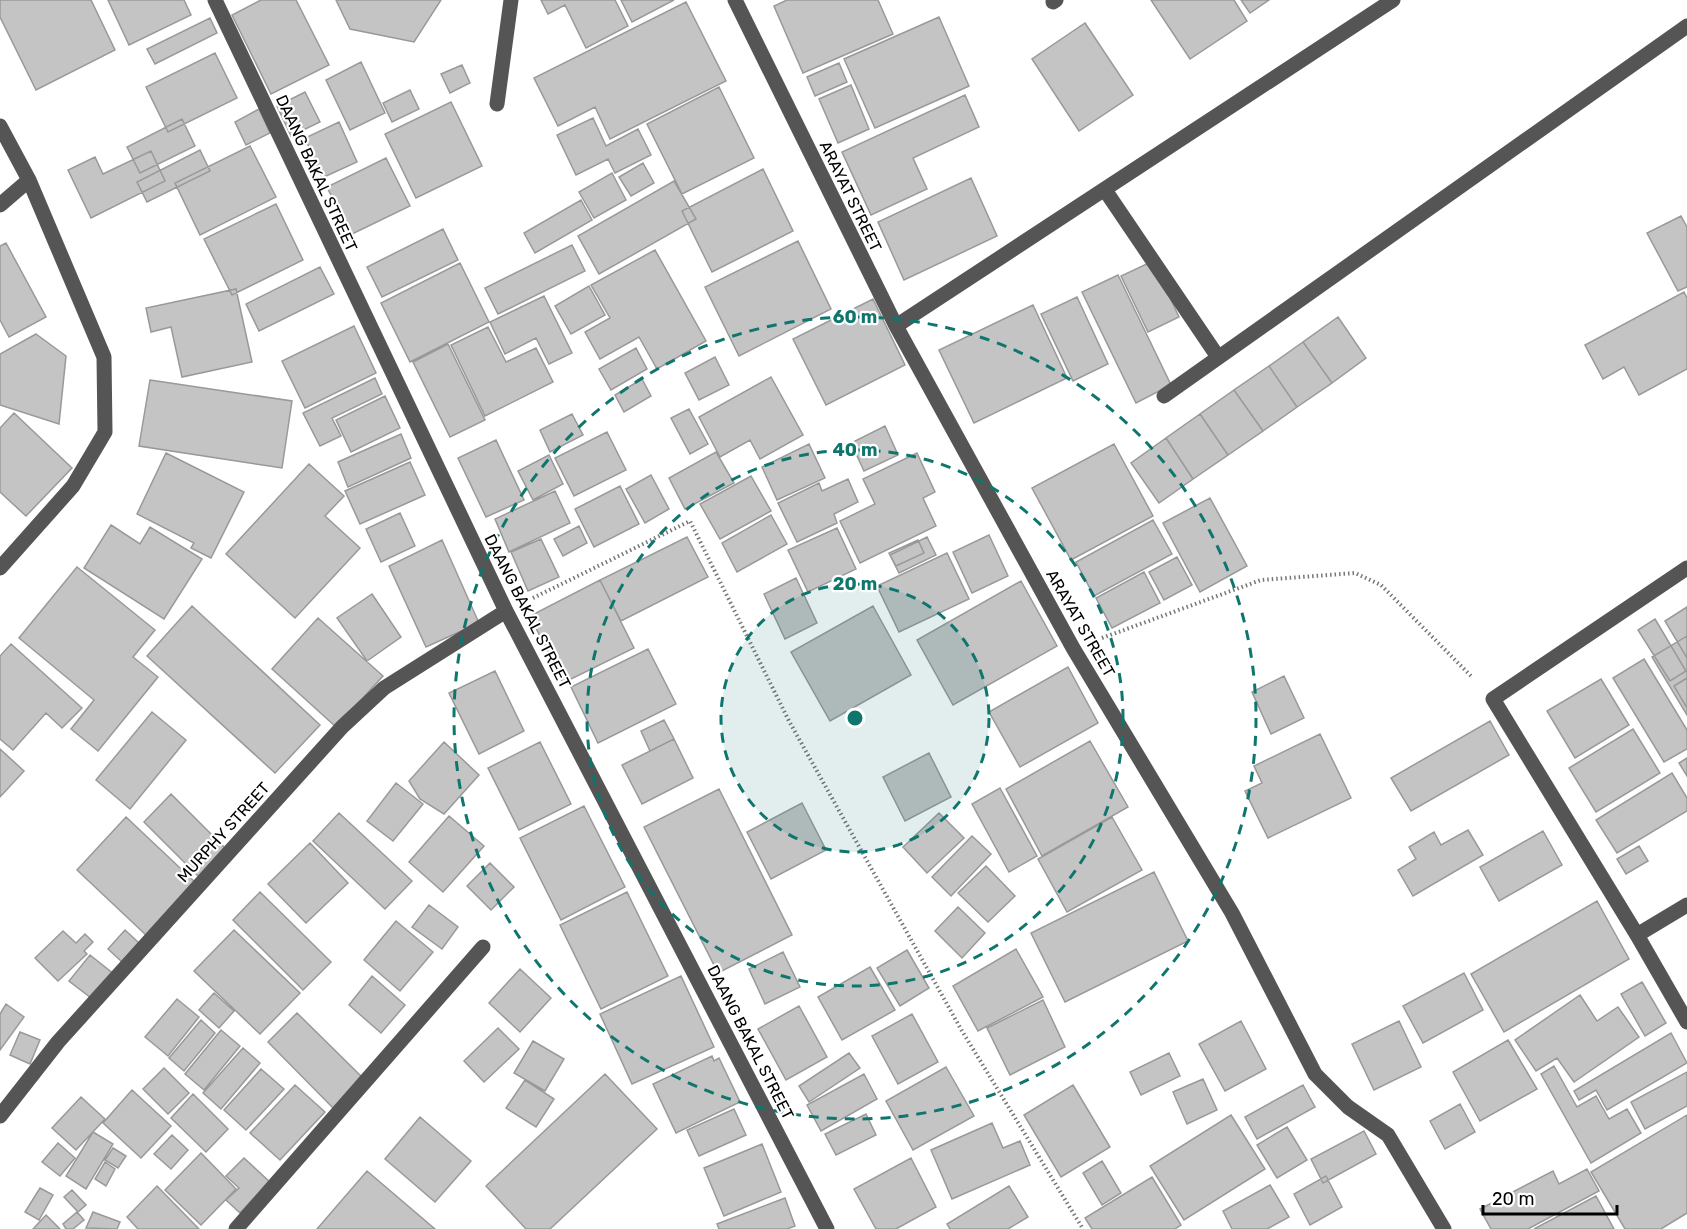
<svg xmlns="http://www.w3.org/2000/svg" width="1687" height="1229" viewBox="0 0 1687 1229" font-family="Rubik,sans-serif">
  <rect width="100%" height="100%" fill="#fff"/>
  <path fill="#c4c4c4" stroke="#999" stroke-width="1.5" d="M0 0H91L115 50 36 90 0 17Z
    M108 0H184L191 15 129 45Z
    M261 0H296L329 65 271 94 232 15Z
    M336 0H441L414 42 350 29Z
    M541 0H615L628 26 586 48 565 5 548 14Z
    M621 0H674L632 22Z
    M787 0H878L893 34 803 73 774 6Z
    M1151 0H1234L1247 21 1190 59Z
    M1241 0H1269L1250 13Z
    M686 2 726 81 610 139 595 107 558 126 534 78Z
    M939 17 969 86 875 128 844 59Z
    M210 18 217 33 155 64 147 49Z
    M1085 23 1133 95 1079 131 1032 59Z
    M215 53 237 98 168 132 146 87Z
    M361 62 385 113 350 130 326 80Z
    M839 63 847 82 815 96 807 77Z
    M462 65 470 83 450 93 441 74Z
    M851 85 869 129 838 143 819 99Z
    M719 87 754 158 682 194 647 124Z
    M410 90 419 109 392 122 383 103Z
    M305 92 320 122 291 136 277 106Z
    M965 95 979 127 913 158 927 189 871 215 842 152Z
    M451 102 482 166 416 198 385 134Z
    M259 109 270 133 246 145 235 122Z
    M593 118 606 146 638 129 651 155 615 173 608 159 576 175 557 135Z
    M182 119 195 146 140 173 127 147Z
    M339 122 357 162 322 178 305 138Z
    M250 146 276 197 200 235 175 183Z
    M200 150 210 171 147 202 137 182Z
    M151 151 165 181 91 218 68 170 95 157 103 174Z
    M386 158 410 206 350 235 327 187Z
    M643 163 654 183 631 196 619 177Z
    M763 169 793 231 712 272 682 211Z
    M612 173 626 200 594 218 579 192Z
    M971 178 997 236 904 280 878 222Z
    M674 181 696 219 599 274 578 236Z
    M581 200 592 220 535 253 524 233Z
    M276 204 303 260 232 295 204 239Z
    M1681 216 1687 227V287L1678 291 1647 233Z
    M443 229 458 260 382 297 367 267Z
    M798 241 831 309 739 356 705 287Z
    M6 243 46 317 9 337 0 320V246Z
    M572 245 585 271 498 314 485 288Z
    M655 250 706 341 657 369 639 337 600 359 585 332 610 318 591 285Z
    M1153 261 1179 317 1148 332 1121 276Z
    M460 263 489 322 410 362 381 303Z
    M320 267 334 294 259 331 246 304Z
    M1118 275 1171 385 1136 403 1082 292Z
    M589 286 605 315 571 334 555 306Z
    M236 289 252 362 182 377 171 327 151 332 146 308Z
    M1684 292 1687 298V369L1639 395 1624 367 1603 379 1585 345Z
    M544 296 572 353 549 364 536 338 505 354 490 322Z
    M1077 297 1108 364 1073 381 1041 314Z
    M873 299 905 365 826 405 793 339Z
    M1033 305 1067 378 974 423 939 350Z
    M1338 317 1366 358 1332 383 1303 342Z
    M354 326 376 373 305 408 282 361Z
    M488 327 506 362 536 348 553 382 485 416 451 345Z
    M36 334 66 356 59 424 0 405V354Z
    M1303 342 1332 383 1297 407 1269 366Z
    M448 344 485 420 450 437 413 362Z
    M636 348 647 369 611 390 599 369Z
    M715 357 729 385 699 400 685 373Z
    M1269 366 1297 407 1263 431 1234 390Z
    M771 377 803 435 760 459 750 440 720 457 699 417Z
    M375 378 382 394 332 418 341 436 320 446 303 413Z
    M642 379 651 396 624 412 615 395Z
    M150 380 292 401 282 468 139 446Z
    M1234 390 1263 431 1228 455 1200 414Z
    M385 396 400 428 351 452 336 420Z
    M689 409 708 444 690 454 671 418Z
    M14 413 72 468 26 516 0 492V428Z
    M572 414 583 435 550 452 540 430Z
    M1200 414 1228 455 1193 479 1166 438Z
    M885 426 898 455 864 471 851 443Z
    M607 432 626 470 574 496 555 458Z
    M401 434 411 458 348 487 338 462Z
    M1166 438 1193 479 1159 503 1131 463Z
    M496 440 524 500 486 517 458 458Z
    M809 444 825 478 777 500 762 467Z
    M1114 444 1153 516 1071 560 1032 488Z
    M716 452 734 483 685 509 669 478Z
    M166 453 244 492 211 558 191 548 194 543 137 514Z
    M917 453 935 492 923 498 936 526 860 563 840 521 875 504 863 479Z
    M549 455 563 484 533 500 518 471Z
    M410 462 425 495 360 524 345 491Z
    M309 464 344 496 325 516 360 548 295 618 226 554Z
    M651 475 669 509 645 523 626 489Z
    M751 476 771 511 720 539 700 504Z
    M848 479 858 502 834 514 837 523 797 542 778 503 819 483 822 491Z
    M620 486 639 524 594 547 575 509Z
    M555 491 570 523 509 552 495 519Z
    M1210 498 1247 566 1200 592 1163 523Z
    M400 513 415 546 381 562 366 529Z
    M771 515 787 544 737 572 722 543Z
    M1153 520 1172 554 1094 596 1076 562Z
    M111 525 140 544 150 527 202 559 164 619 84 568Z
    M579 526 587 543 563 556 554 539Z
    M837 528 856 569 808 592 788 550Z
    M989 535 1008 576 972 593 953 552Z
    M687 537 708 577 621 621 600 580Z
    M927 537 936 555 899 573 890 555Z
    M541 539 559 577 528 591 511 552Z
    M442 540 479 623 426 647 389 566Z
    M918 540 924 553 896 566 889 553Z
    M947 553 969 599 899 632 877 586Z
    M1177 557 1192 585 1164 600 1149 572Z
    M77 567 155 630 133 657 158 677 98 751 71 729 94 700 19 638Z
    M1144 572 1160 603 1112 628 1096 598Z
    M796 578 817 623 785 639 764 594Z
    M600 580 634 648 563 683 530 616Z
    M1021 581 1057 646 953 705 917 640Z
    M372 594 401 637 367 661 337 618Z
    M192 606 320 725 275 773 147 656Z
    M873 606 911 675 830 721 791 652Z
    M1687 607V658L1665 621Z
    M318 618 383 676 336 727 272 669Z
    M1655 619 1686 671 1670 681 1638 630Z
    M1687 636V715L1652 657Z
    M11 644 82 708 62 728 46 713 13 750 0 739V656Z
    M648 649 676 704 598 743 571 687Z
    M1644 659 1687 730V749L1664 762 1613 678Z
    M1068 667 1098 723 1020 767 989 712Z
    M495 671 524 731 479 754 449 693Z
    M1284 676 1304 718 1271 734 1252 692Z
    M1687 678V708L1674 686Z
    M1601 679 1629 725 1575 758 1547 711Z
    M152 712 186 740 130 809 96 780Z
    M664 720 674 739 650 751 641 731Z
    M1490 721 1509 755 1411 811 1391 778Z
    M1633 729 1660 773 1596 812 1569 768Z
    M1320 734 1351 798 1268 838 1245 791 1262 783 1254 766Z
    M674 739 693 778 642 804 622 765Z
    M1090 741 1128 807 1042 856 1006 789Z
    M444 742 479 775 444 814 420 799 409 781Z
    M540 742 571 804 519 830 488 768Z
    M0 749 24 771 0 797Z
    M929 753 951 797 905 821 883 777Z
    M1687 758V776L1679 763Z
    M1672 773 1687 798V811L1617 853 1596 820Z
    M396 783 423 804 393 841 367 821Z
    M1000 788 1037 856 1009 872 972 804Z
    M719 789 792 935 718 973 644 827Z
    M171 794 227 850 200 878 144 822Z
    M802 803 826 850 771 879 747 832Z
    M584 806 625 887 561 920 520 838Z
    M339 813 412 881 385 909 313 841Z
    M939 813 964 838 927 873 903 847Z
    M449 816 484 846 443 892 409 862Z
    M126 817 197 884 147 936 77 870Z
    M1112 817 1142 870 1067 912 1038 859Z
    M1468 830 1483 855 1413 896 1398 870 1416 859 1409 847 1434 832 1441 845Z
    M1543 831 1562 865 1499 901 1480 867Z
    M972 836 991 854 951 896 932 877Z
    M310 843 348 883 306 923 268 884Z
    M1639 846 1648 861 1626 874 1617 859Z
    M490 863 514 887 491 910 467 886Z
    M986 866 1015 896 988 922 958 893Z
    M1154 872 1188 941 1065 1002 1031 933Z
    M260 892 331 962 303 990 233 920Z
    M627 892 668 976 601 1009 560 925Z
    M1597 901 1629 959 1504 1032 1471 974Z
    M429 905 458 927 442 949 412 927Z
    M958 907 985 933 962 958 935 931Z
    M396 921 433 952 400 991 364 960Z
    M125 930 139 943 122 962 108 949Z
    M234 930 300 993 260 1034 194 971Z
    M63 931 76 943 85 934 93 942 84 951 87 954 58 981 35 958Z
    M1016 949 1043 997 978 1031 953 986Z
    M907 950 929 988 900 1006 877 968Z
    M783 952 800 987 765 1004 749 969Z
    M90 955 115 975 95 1001 69 981Z
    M870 967 895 1010 842 1040 818 997Z
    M520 969 551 998 520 1032 489 1003Z
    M1464 973 1483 1010 1423 1043 1403 1006Z
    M372 976 405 1005 381 1033 349 1005Z
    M681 976 714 1047 632 1084 600 1014Z
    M1642 982 1666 1023 1645 1036 1621 994Z
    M214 993 234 1011 219 1028 199 1010Z
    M1580 995 1597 1021 1618 1007 1639 1037 1574 1082 1557 1058 1536 1071 1515 1040Z
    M177 999 199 1017 168 1056 145 1037Z
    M1043 1000 1065 1047 1010 1075 987 1028Z
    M6 1004 24 1017 0 1050V1014Z
    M799 1006 827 1057 786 1080 758 1029Z
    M297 1013 365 1080 335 1110 268 1042Z
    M912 1014 938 1062 898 1084 872 1036Z
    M201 1020 215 1033 184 1071 169 1058Z
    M1241 1021 1266 1069 1225 1091 1199 1044Z
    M1399 1021 1421 1067 1374 1090 1352 1044Z
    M498 1028 519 1049 484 1082 464 1061Z
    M221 1030 240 1046 204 1090 185 1074Z
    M20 1032 40 1040 30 1064 10 1055Z
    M1671 1033 1687 1063 1607 1110 1596 1090 1579 1100 1574 1091Z
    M1508 1040 1537 1089 1480 1121 1453 1072Z
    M533 1041 564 1059 545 1091 514 1073Z
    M243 1048 260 1063 221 1109 203 1093Z
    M849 1053 860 1068 809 1102 799 1086Z
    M1169 1053 1180 1076 1141 1095 1130 1072Z
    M712 1056 714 1061 719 1058 740 1102 676 1133 653 1084Z
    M1554 1066 1577 1107 1596 1096 1609 1119 1627 1109 1641 1133 1591 1163 1541 1074Z
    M946 1067 974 1116 913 1150 886 1101Z
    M164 1068 189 1093 168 1114 143 1089Z
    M261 1069 284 1089 246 1130 224 1110Z
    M1687 1072V1106L1645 1129 1631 1102Z
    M605 1074 657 1129 550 1229H526L486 1186Z
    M864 1074 877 1099 821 1131 807 1105Z
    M1203 1079 1217 1110 1187 1124 1173 1092Z
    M525 1080 554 1099 536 1127 506 1108Z
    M295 1085 325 1112 280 1160 250 1133Z
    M1073 1085 1110 1147 1061 1177 1024 1115Z
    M1303 1085 1315 1107 1257 1139 1245 1117Z
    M132 1090 171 1126 141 1158 103 1123Z
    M193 1094 228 1129 206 1152 171 1118Z
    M81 1097 105 1119 76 1150 52 1128Z
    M1460 1104 1475 1132 1445 1149 1430 1121Z
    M734 1109 746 1135 699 1156 687 1130Z
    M866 1114 876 1135 836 1155 825 1134Z
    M1231 1115 1265 1169 1184 1220 1150 1166Z
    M1687 1115V1213L1661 1229H1625L1591 1172Z
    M420 1117 471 1161 435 1202 385 1159Z
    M992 1123 1003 1148 1020 1141 1030 1165 952 1199 931 1150Z
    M1287 1127 1307 1160 1277 1178 1257 1145Z
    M1364 1131 1376 1154 1323 1183 1311 1159Z
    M93 1132 113 1144 86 1189 66 1176Z
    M172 1135 188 1150 171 1169 154 1154Z
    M58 1143 75 1158 60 1176 42 1162Z
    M762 1144 781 1192 724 1216 704 1168Z
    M113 1148 126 1156 118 1168 105 1160Z
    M201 1153 236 1189 201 1225 165 1190Z
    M244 1158 272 1184 253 1199 240 1213 226 1200 239 1188 226 1176Z
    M911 1158 936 1207 896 1229H876L854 1189Z
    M1102 1161 1121 1193 1102 1205 1083 1173Z
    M105 1162 115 1169 106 1186 95 1179Z
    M1587 1169 1599 1191 1528 1229H1491L1480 1209 1553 1171 1559 1184Z
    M367 1171 435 1229H317Z
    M1326 1176 1342 1207 1310 1225 1294 1194Z
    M1152 1177 1181 1225 1175 1229H1092L1085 1218Z
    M1270 1185 1289 1217 1267 1229H1232L1223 1211Z
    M157 1186 199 1229H138L127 1217Z
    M1009 1186 1028 1217 1008 1229H950L947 1224Z
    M40 1188 53 1195 39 1220 25 1212Z
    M72 1190 86 1205 78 1212 64 1197Z
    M1596 1196 1614 1229H1534Z
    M785 1198 795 1226 787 1229H719L717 1224Z
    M77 1212 84 1220 73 1229H66L63 1224Z
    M93 1212 120 1222 117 1229 86 1228Z
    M46 1215 60 1229H33Z"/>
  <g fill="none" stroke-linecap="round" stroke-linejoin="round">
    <path stroke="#777" stroke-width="4" stroke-dasharray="1.5 3" stroke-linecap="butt" d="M533 598 690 521 789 721 962 1031 1083 1229
      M1102 638 1261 580 1355 573 1381 585 1472 677"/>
    <path stroke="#555" stroke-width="15" d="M215 0 506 611 827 1229
      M735 0 896 326 1073 648 1232 913 1315 1074 1348 1107 1388 1135 1444 1229
      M1053 2 1056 0
      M497 104 511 0
      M0 126 29 180 104 357 105 432 73 486 0 568
      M1105 190 1218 357
      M0 205 29 180
      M896 326 1393 0
      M1164 396 1687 26
      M1687 568 1493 699 1637 935 1687 1022
      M1637 935 1687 905
      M0 1116 58 1042 342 727 384 688 506 611
      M236 1229 483 947"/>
  </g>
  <circle cx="855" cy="718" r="134" fill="#0f766e" fill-opacity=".12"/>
  <g fill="none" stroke="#0f766e" stroke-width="3" stroke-dasharray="10 8">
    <circle cx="855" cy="718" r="134"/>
    <circle cx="855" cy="718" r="268"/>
    <circle cx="855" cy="718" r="401"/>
  </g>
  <g text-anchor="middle" stroke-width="4.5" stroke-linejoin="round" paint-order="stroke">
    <g font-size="16" fill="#000" stroke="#fff">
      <text transform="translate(317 173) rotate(65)" y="6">DAANG BAKAL STREET</text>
      <text transform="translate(851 196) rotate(64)" y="6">ARAYAT STREET</text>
      <text transform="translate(528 611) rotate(63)" y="6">DAANG BAKAL STREET</text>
      <text transform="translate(1081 623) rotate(60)" y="6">ARAYAT STREET</text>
      <text transform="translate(223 832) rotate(-48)" y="6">MURPHY STREET</text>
      <text transform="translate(751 1042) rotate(63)" y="6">DAANG BAKAL STREET</text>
    </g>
  </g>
  <circle cx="855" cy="718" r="9" fill="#0f766e" stroke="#fff" stroke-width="3"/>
  <g font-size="18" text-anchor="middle" font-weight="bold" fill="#0f766e" stroke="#fff" stroke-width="4.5" stroke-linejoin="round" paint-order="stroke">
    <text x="855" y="323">60 m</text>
    <text x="855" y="456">40 m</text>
    <text x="855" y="590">20 m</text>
  </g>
  <path d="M1483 1205v9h134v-9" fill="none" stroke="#000000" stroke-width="3"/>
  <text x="1492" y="1205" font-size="18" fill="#000000" stroke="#ffffff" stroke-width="4.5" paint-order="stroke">20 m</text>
</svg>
